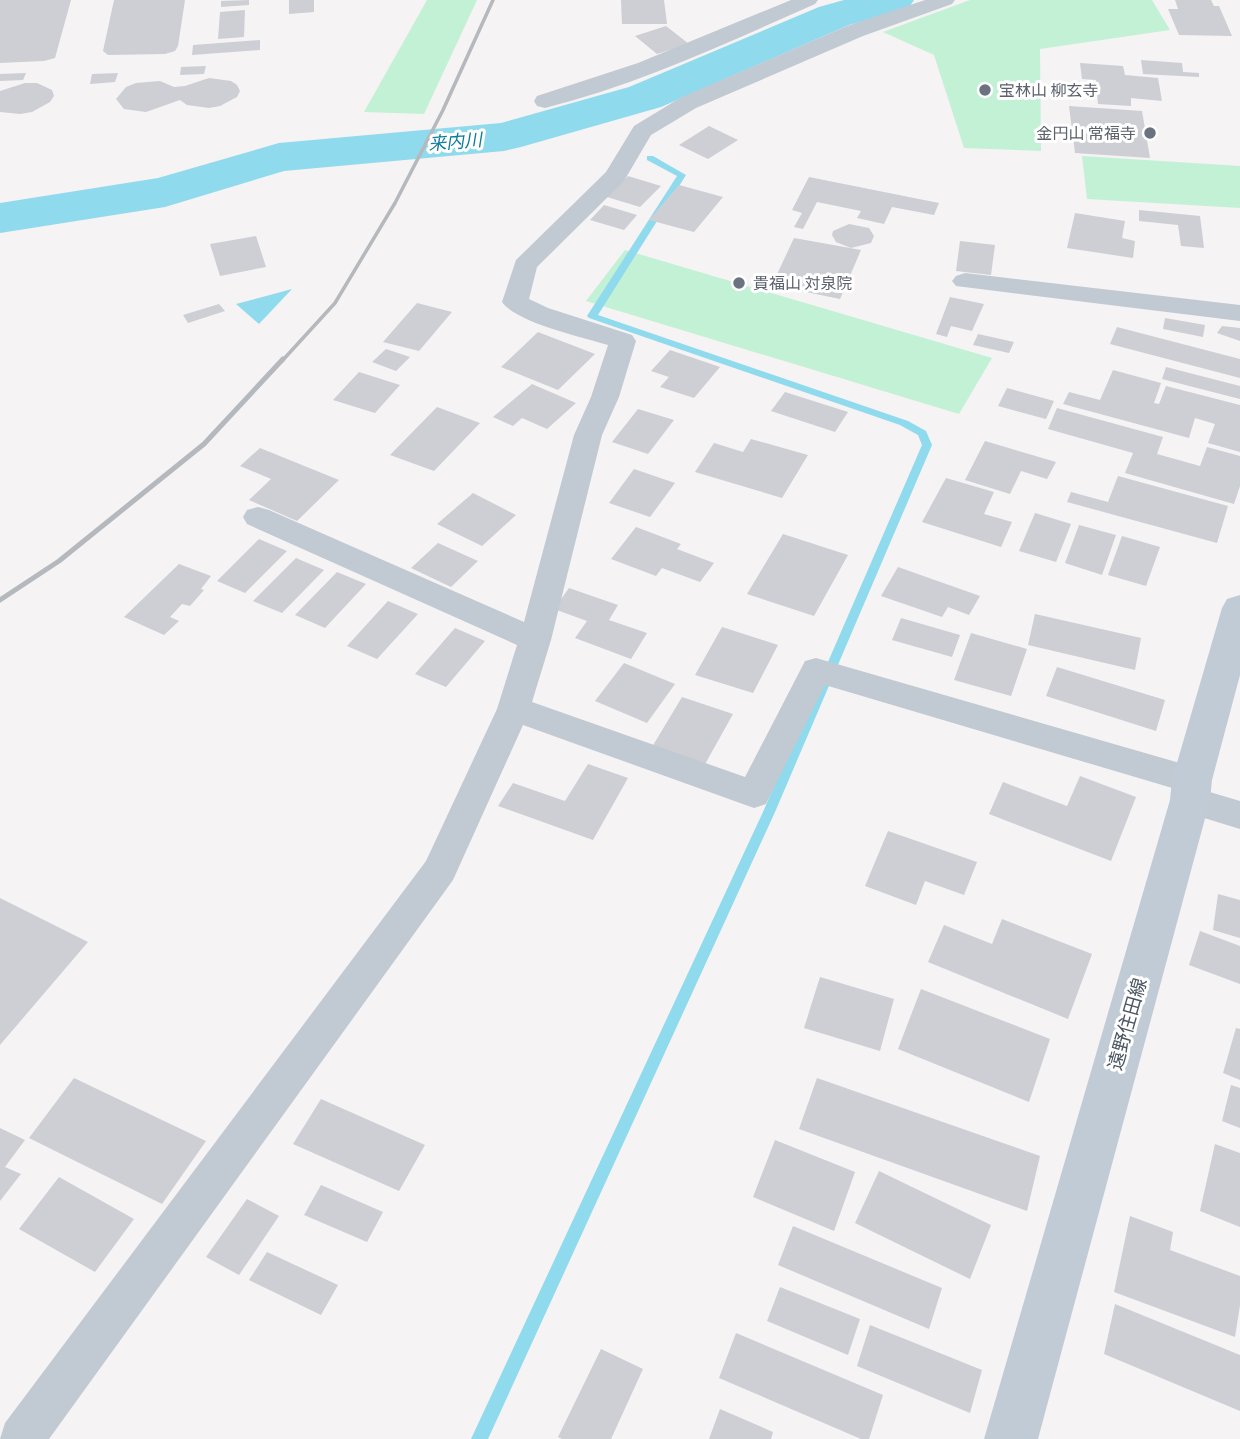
<svg xmlns="http://www.w3.org/2000/svg" width="1240" height="1439" viewBox="0 0 1240 1439" font-family="Cabin,'Noto Sans JP',sans-serif">
  <rect width="100%" height="100%" fill="#f5f3f3"/>
  <path fill="#c3f1d5" d="M427 0H477L424 114 364 112Z
    M970 0H1152L1170 30 1040 49 1041 151 964 148 934 55 883 32Z
    M1082 156 1240 166V208L1087 199Z
    M625 250 992 358 959 414 586 301Z"/>
  <path fill="#90daee" d="M292 289 259 324 236 304Z"/>
  <g fill="none" stroke-linecap="round" stroke-linejoin="round">
    <path fill="#90daee" fill-rule="evenodd" d="M647 156H653L686 175 598 315 908 421 926 431 932 445 775 812 488 1439H471L763 812 922 445 918 435 900 425 589 318 587 316 677 176 647 160Z"/>
    <path fill="#90daee" fill-rule="evenodd" d="M844 0H914L908 9 849 25 661 107 521 147 504 151 284 171 165 207 0 233V203L158 178 279 143 501 123 629 87 819 7Z"/>
  </g>
  <path fill="#cdcfd5" d="M0 0H71L55 58 44 61 0 63Z
    M114 0H185L178 46 175 51 165 54 108 55 103 51Z
    M249 0V5L221 7V1Z
    M289 0H314V12L289 14Z
    M621 0H664L667 24H622Z
    M1175 0H1211L1214 6H1219L1232 36 1179 35 1168 9H1178Z
    M245 10 244 37 218 39 220 12Z
    M666 26 689 44 657 54 635 36Z
    M260 40V50L192 55 193 45Z
    M1141 60 1182 63 1183 72 1199 73V77L1143 74Z
    M1080 63 1123 66 1125 75 1158 78 1162 101 1131 98V106L1098 104 1096 80 1082 79Z
    M206 66 204 74 180 75 181 67Z
    M26 73 23 80 0 81V74Z
    M118 73 115 82 90 84 92 74Z
    M209 78 231 81 237 85 240 91 237 97 220 106 209 108 187 105 180 100 146 112 124 109 116 99 126 87 136 83 160 81 174 87 185 86Z
    M25 83H37L52 90 54 96 50 102 32 112 20 114 0 112V91Z
    M1069 106 1142 111 1150 158 1075 153Z
    M709 126 738 140 708 159 679 145Z
    M628 176 661 186 640 207 607 197Z
    M809 177 939 203 934 215 892 207 884 224 857 218 861 211 817 202 803 229 794 227 802 213 792 210Z
    M679 185 723 197 694 232 649 220Z
    M604 205 637 215 624 230 590 220Z
    M1139 210 1200 216 1204 248 1181 246 1178 225 1139 221Z
    M1075 213 1125 221 1122 238 1135 241 1133 258 1067 248Z
    M849 224 869 228 874 236 871 243 851 248 836 242 832 235 833 231Z
    M256 236 266 267 220 276 210 244Z
    M794 238 861 250 840 299 772 285Z
    M960 241 995 245 991 275 956 271Z
    M950 297 984 304 972 331 951 326 947 337 936 334Z
    M417 303 452 312 419 351 383 342Z
    M219 304 225 311 188 323 183 315Z
    M1165 318 1205 325 1203 337 1163 329Z
    M1222 326 1240 328V341L1217 333Z
    M1117 327 1240 359V378L1110 344Z
    M538 332 595 354 558 390 501 367Z
    M978 334 1014 342 1009 353 973 345Z
    M386 349 410 357 396 371 372 362Z
    M670 350 720 367 694 398 660 387 669 377 651 371Z
    M1166 367 1240 386V399L1162 379Z
    M1113 370 1161 383 1154 403 1159 404 1166 386 1240 405V452L1208 443 1215 424 1195 418 1189 438 1063 404 1069 392 1100 400Z
    M359 372 400 385 375 413 333 400Z
    M532 384 576 403 547 429 522 418 513 426 493 417Z
    M1007 388 1054 401 1046 419 998 406Z
    M785 392 848 412 835 432 771 411Z
    M437 407 480 423 434 471 390 455Z
    M1057 408 1163 437 1157 454 1200 466 1207 447 1240 456V486L1234 504 1125 473 1133 453 1048 429Z
    M638 409 674 420 648 454 612 442Z
    M751 439 808 455 782 498 695 472 714 443 743 452Z
    M985 441 1056 462 1047 479 1021 471 1010 494 965 480Z
    M260 448 339 480 297 521 249 500 271 479 240 466Z
    M634 469 675 483 650 517 609 503Z
    M1118 476 1228 506 1217 543 1067 502 1071 492 1108 502Z
    M946 478 994 492 984 514 1012 522 1001 547 922 522Z
    M473 493 516 515 482 546 437 524Z
    M1035 513 1071 524 1056 562 1019 551Z
    M1079 525 1116 535 1102 575 1065 563Z
    M636 527 681 544 677 549 714 563 700 582 662 568 656 576 611 559Z
    M783 534 848 555 814 616 747 594Z
    M1122 536 1160 547 1146 586 1108 575Z
    M259 539 287 551 245 593 217 581Z
    M438 543 478 561 451 587 411 568Z
    M296 558 324 570 282 613 253 601Z
    M179 564 211 576 201 589 204 590 190 606 182 604 170 617 179 621 164 635 124 617Z
    M898 567 980 596 969 615 948 607 942 617 881 596Z
    M337 572 366 584 325 628 295 615Z
    M569 588 618 605 609 620 647 633 631 659 575 638 587 621 554 609Z
    M388 601 418 614 377 659 347 646Z
    M1035 614 1141 638 1135 670 1028 645Z
    M901 618 960 635 952 657 892 640Z
    M722 627 778 645 753 693 695 675Z
    M455 628 485 641 446 687 415 674Z
    M971 633 1027 649 1011 696 954 680Z
    M624 663 675 684 647 723 595 701Z
    M1057 667 1165 700 1156 731 1046 696Z
    M682 697 733 714 704 766 652 747Z
    M588 764 628 778 593 840 498 806 513 783 565 801Z
    M1080 776 1136 797 1111 861 989 814 1003 782 1067 806Z
    M888 831 977 862 964 895 925 881 916 905 865 886Z
    M1218 894 1240 900V938L1213 930Z
    M0 898 88 942 0 1045Z
    M1002 919 1092 954 1068 1019 928 962 944 925 992 944Z
    M1200 931 1240 946V984L1189 965Z
    M820 977 894 999 880 1051 804 1028Z
    M921 989 1050 1039 1029 1102 898 1049Z
    M1236 1028 1240 1029V1080L1223 1073Z
    M74 1078 206 1141 162 1204 29 1138Z
    M817 1078 1040 1156 1027 1211 799 1129Z
    M1231 1085 1240 1088V1128L1222 1121Z
    M321 1099 425 1145 399 1191 293 1144Z
    M0 1128 25 1140 5 1167 21 1174 0 1201Z
    M775 1140 855 1172 834 1231 753 1197Z
    M1215 1144 1240 1153V1227L1200 1211Z
    M879 1171 991 1225 970 1279 855 1223Z
    M59 1177 134 1219 95 1272 19 1229Z
    M321 1185 383 1212 367 1242 304 1215Z
    M247 1199 279 1216 239 1275 206 1257Z
    M1130 1216 1173 1232 1170 1250 1240 1276V1305L1235 1337 1114 1292Z
    M793 1226 942 1288 929 1329 778 1265Z
    M267 1252 338 1285 321 1315 249 1280Z
    M780 1287 860 1319 848 1355 767 1321Z
    M1115 1304 1240 1355V1411L1104 1354Z
    M870 1325 982 1370 970 1413 857 1366Z
    M736 1333 883 1395 869 1439H861L719 1378Z
    M601 1349 643 1369 611 1439H562L558 1437Z
    M720 1409 773 1432 771 1439H709Z"/>
  <g fill="none" stroke-linecap="round" stroke-linejoin="round">
    <path fill="#c1cad2" fill-rule="evenodd" d="M791 0H818L815 4C727 43 639 84 545 108L537 106 534 101 537 96 638 63Z
      M925 0H955L952 4 863 36 696 108 651 135 624 181 537 267 529 299 548 308 632 335 636 341 619 397 602 435 551 640 532 702 745 777 805 661 816 658 1204 770 1209 780 1203 790 1240 801V829L1178 810 1173 800 1179 790 825 685 766 804 754 808 523 725 453 880 49 1439H0L5 1423 426 861 497 709 517 645 247 524 243 517 247 510 258 507 269 510 524 622 574 435 591 397 608 345C583 337 517 323 502 302L516 260 606 172 634 126 680 98 847 26Z
      M965 273 1240 305V321L956 286 952 281 956 276Z"/>
    <path fill="#c1cbd6" fill-rule="evenodd" d="M1240 595V675L1212 780 1210 800 1038 1439H984L1170 800 1172 780 1222 608 1227 599Z"/>
    <path stroke="#b5b8bd" stroke-width="3.5" d="M282 361 335 303 395 203 443 110 493 0"/>
    <path stroke="#b5b8bd" stroke-width="5" d="M0 600 59 561 204 444 283 359"/>
  </g>
  <g fill="#6b7280" stroke="#fff" stroke-width="2.5">
    <circle cx="985" cy="90" r="7"/>
    <circle cx="1150" cy="133" r="7"/>
    <circle cx="739" cy="283" r="7"/>
  </g>
  <g text-anchor="middle" stroke-width="6" stroke-linejoin="round" paint-order="stroke">
    <g font-size="16" fill="#5b616d" stroke="#fff" text-anchor="start">
      <text x="999" y="96">宝林山 柳玄寺</text>
      <text x="1136" y="139" text-anchor="end">金円山 常福寺</text>
      <text x="753" y="289">貴福山 対泉院</text>
    </g>
    <g font-size="18" font-style="italic" fill="#0c7c9b" stroke="#fff">
      <text transform="translate(455 142) rotate(-5)" y="6">来内川</text>
    </g>
    <g font-size="19" fill="#4a5661" stroke="#fff">
      <text transform="translate(1127 1024) rotate(-74)" y="7">遠野住田線</text>
    </g>
  </g>
</svg>
